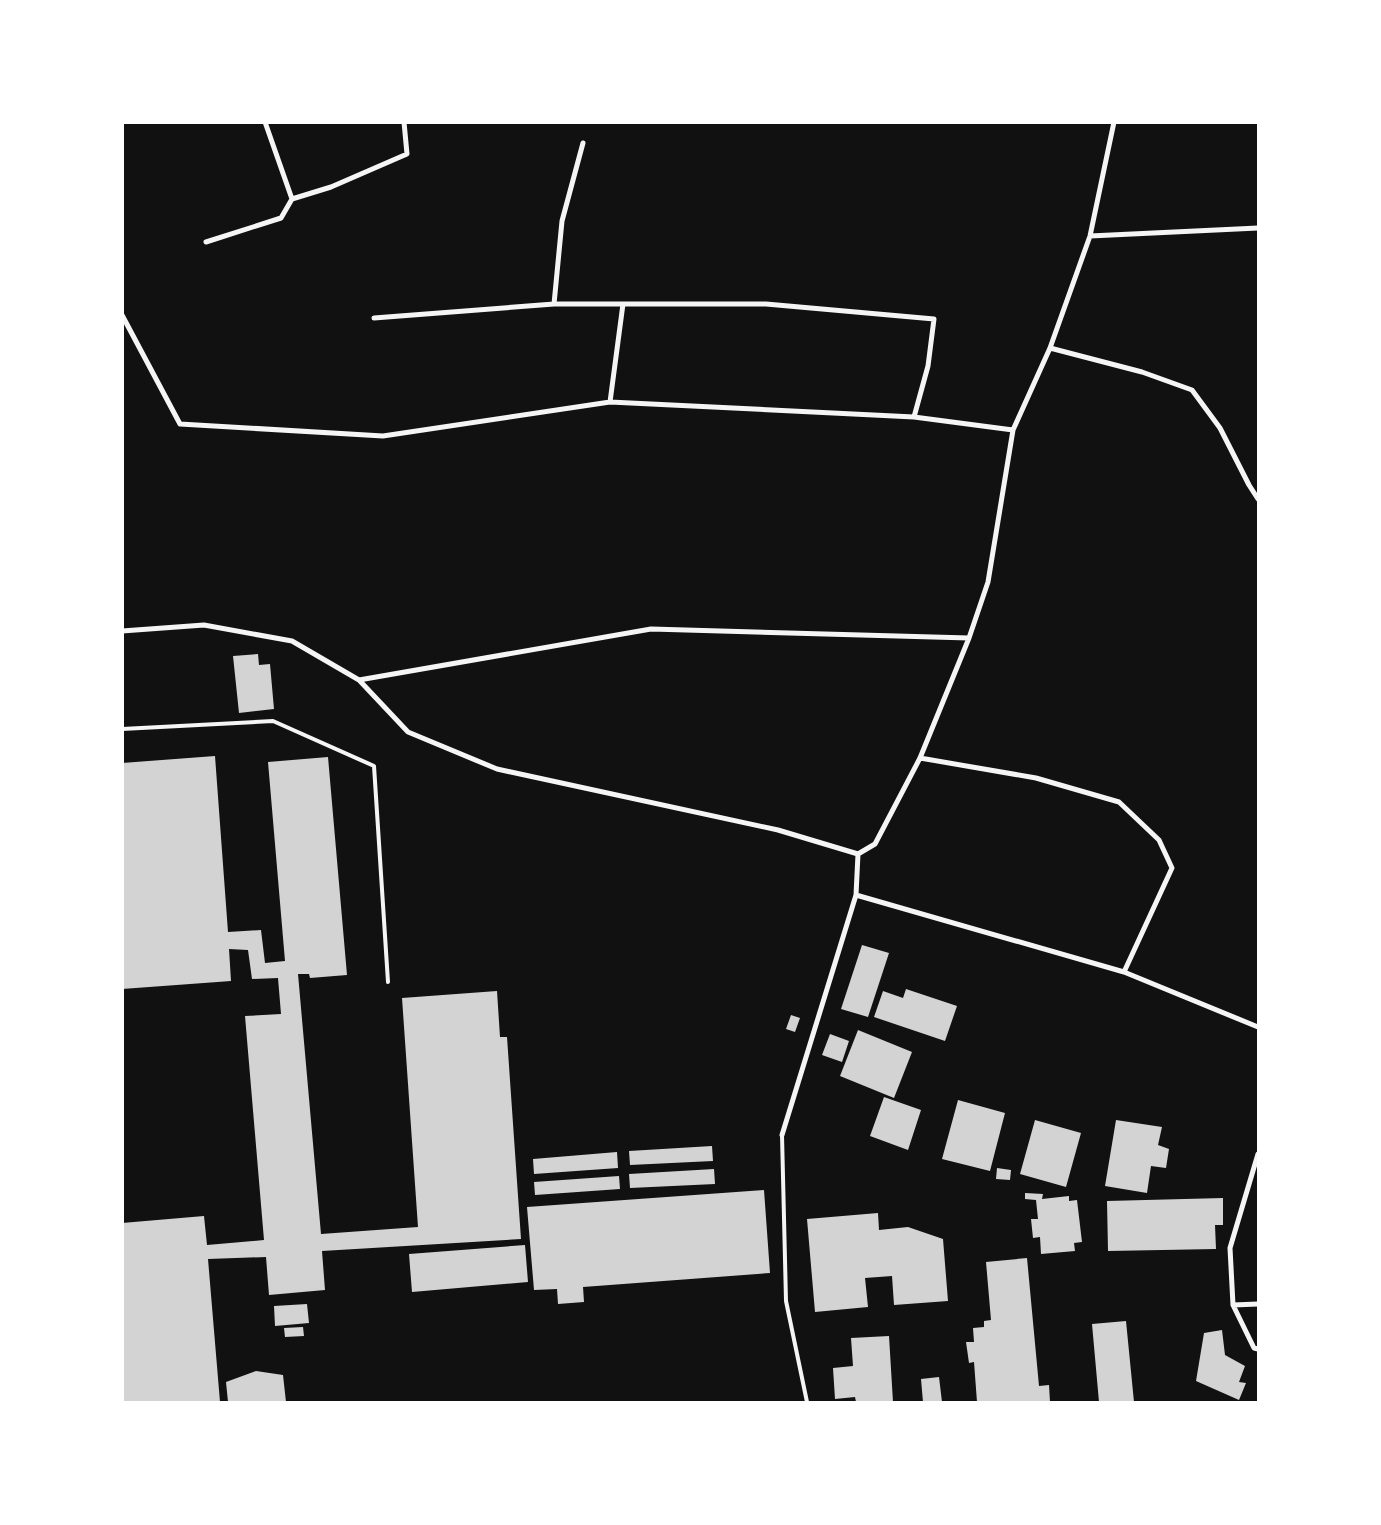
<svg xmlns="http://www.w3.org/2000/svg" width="1381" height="1525" viewBox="0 0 1381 1525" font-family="Jost,sans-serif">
  <rect width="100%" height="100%" fill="#111"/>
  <path fill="#d3d3d3" d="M258 654 259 665 270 664 274 709 239 713 233 656Z
    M215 756 228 932 261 930 265 963 285 961 268 762 328 757 347 975 310 978 309 974H298L321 1234 418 1227 402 998 497 991 500 1037H507L521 1239 322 1251 325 1290 269 1295 266 1257 208 1259 220 1402H122V1223L204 1216 207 1245 264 1240 245 1016 281 1014 278 978 252 979 248 950 229 949 231 981 122 989V763Z
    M862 945 889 953 868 1017 841 1009Z
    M906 989 957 1006 945 1041 874 1017 883 991 903 998Z
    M791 1015 800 1018 795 1032 786 1029Z
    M858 1030 912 1052 894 1098 840 1076Z
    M830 1034 849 1041 842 1062 822 1055Z
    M884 1097 921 1110 908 1150 870 1136Z
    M958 1100 1005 1113 990 1171 942 1159Z
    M1035 1120 1081 1133 1066 1187 1020 1174Z
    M1116 1120 1162 1127 1158 1145 1169 1149 1166 1168 1151 1166 1147 1193 1105 1186Z
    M712 1146 713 1161 630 1165 629 1151Z
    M617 1152 618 1168 534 1174 533 1159Z
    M997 1168 1011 1170 1010 1180 996 1179Z
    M714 1169 715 1184 630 1188 629 1174Z
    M619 1176 620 1189 535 1195 534 1182Z
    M764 1190 770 1273 583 1287 584 1302 558 1304 557 1289 534 1290 527 1207Z
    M1025 1193 1043 1194 1042 1199 1069 1196V1201L1077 1200 1082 1242 1074 1243 1075 1251 1041 1254 1040 1237 1033 1238 1031 1219H1038L1036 1200 1025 1199Z
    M1223 1198V1225H1215L1216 1249 1108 1251 1107 1201Z
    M878 1213 879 1230 908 1227 943 1239 948 1301 894 1305 892 1276 865 1278 868 1307 815 1312 807 1219Z
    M525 1245 528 1282 412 1292 409 1254Z
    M1027 1258 1039 1386 1049 1385 1050 1402H977L974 1362 969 1363 966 1342H974L973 1328 984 1327V1321L991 1320 986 1262Z
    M307 1304 309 1323 275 1326 274 1306Z
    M1126 1321 1134 1402H1099L1092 1324Z
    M303 1327 304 1336 285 1337 284 1328Z
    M1222 1330 1225 1355 1245 1366 1239 1382 1246 1383 1239 1400 1196 1381 1204 1333Z
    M889 1336 893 1402H856L855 1397 835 1399 833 1368 853 1366 851 1338Z
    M256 1371 283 1375 286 1402H228L226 1382Z
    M939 1377 942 1402H923L921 1379Z"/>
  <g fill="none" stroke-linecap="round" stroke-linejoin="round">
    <path stroke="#f5f5f5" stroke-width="4" d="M122 729 273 721 374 766 388 982
      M782 1135 786 1301 807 1402"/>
    <path stroke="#f5f5f5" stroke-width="5" d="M265 122 292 199
      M1090 236 1258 228
      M206 242 281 218 292 199 331 187 407 154 404 122
      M554 304 562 221 583 143
      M122 315 180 424 383 436 610 402
      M374 318 554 304H623
      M1050 348 1142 372 1192 390 1220 428 1249 485 1258 499
      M914 417 928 366 934 319 766 304H623L610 402 914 417 1013 430
      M122 631 204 625 292 641 359 680 408 732 497 769 778 830 858 854
      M359 680 651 629 969 638
      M920 758 1036 778 1119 802 1159 840 1172 868 1124 972
      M856 895 1124 972 1258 1027
      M782 1135 856 895 858 854 875 844 920 758 969 638 988 582 1013 430 1050 348 1090 236 1114 122
      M1258 1154 1230 1248 1233 1305 1254 1348 1258 1349
      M1233 1305 1258 1304"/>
  </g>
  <rect width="1381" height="1525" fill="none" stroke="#ffffff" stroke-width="248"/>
</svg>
